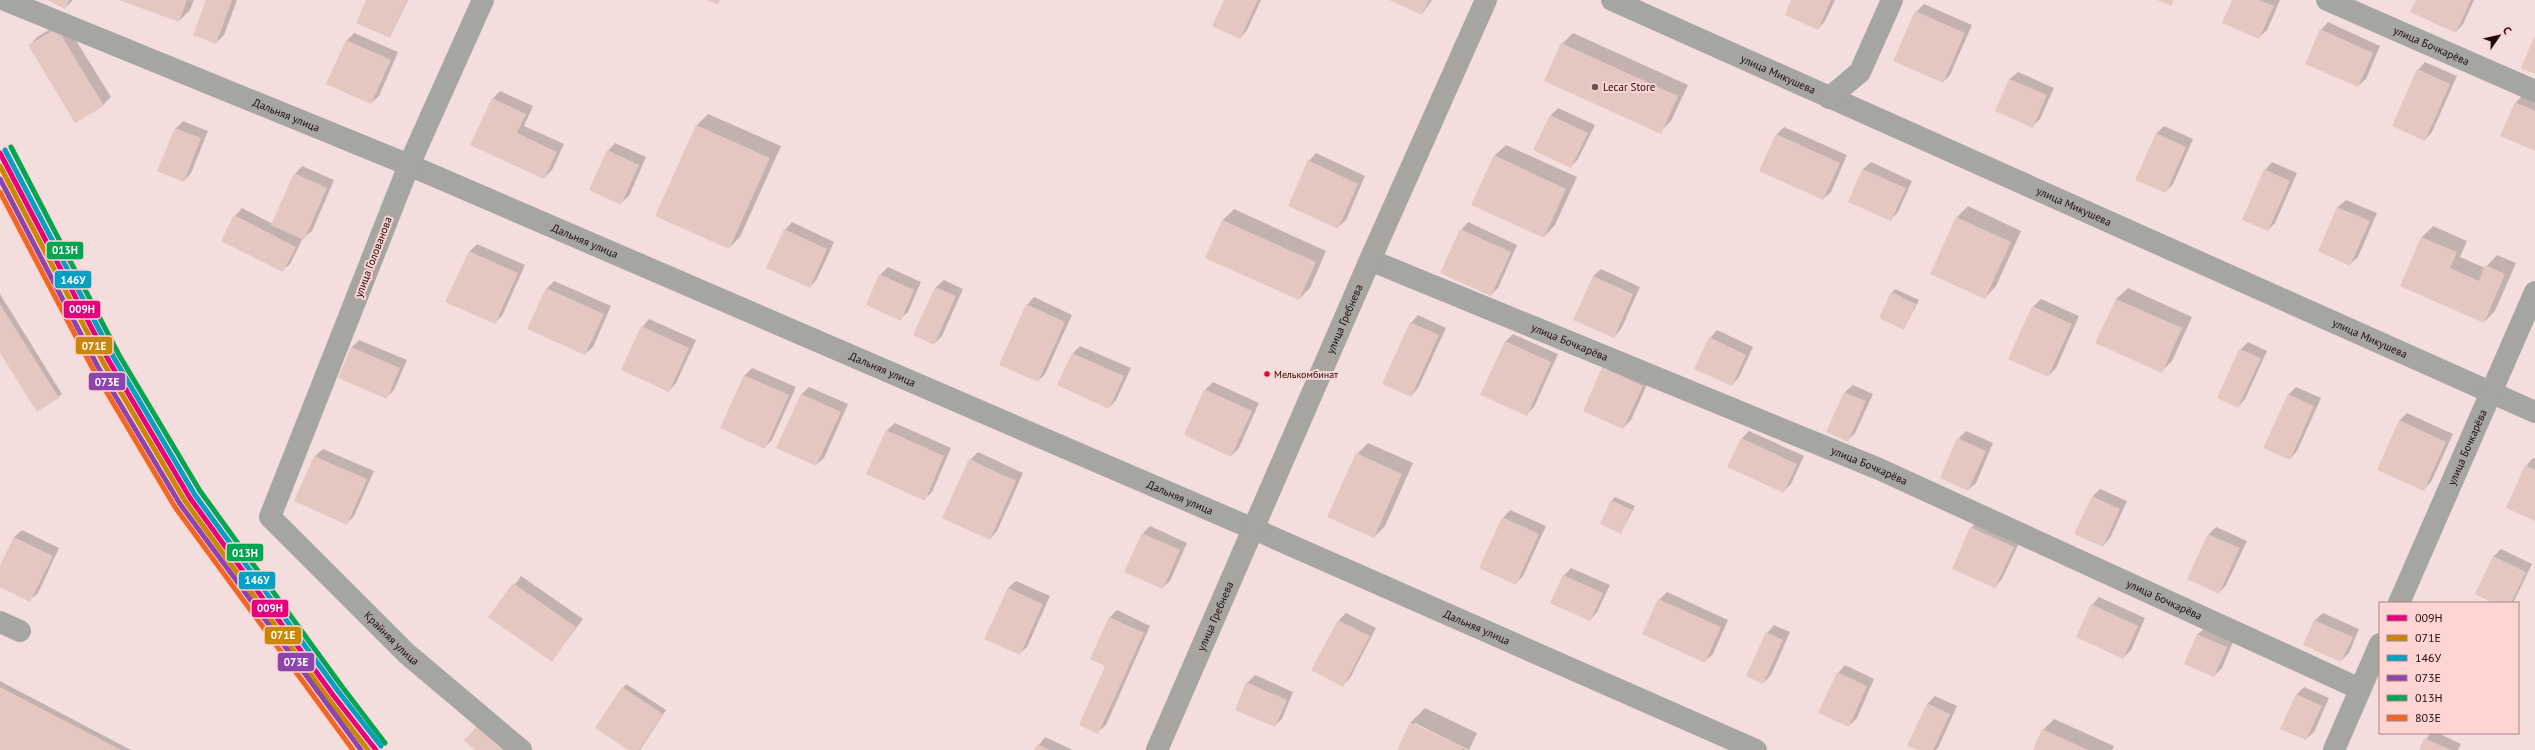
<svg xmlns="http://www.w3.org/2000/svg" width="2535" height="750" viewBox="0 0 2535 750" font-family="'PT Sans',sans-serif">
  <rect width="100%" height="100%" fill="#f4dedd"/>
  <path fill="#0003" d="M49 0H73L65 8Z
    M121 0H194L190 10 179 21Z
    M207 0H237L224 35 216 43Z
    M368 0H408L390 37Z
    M1225 0H1261L1247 30 1240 38Z
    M1392 0H1432L1422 14Z
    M1792 0H1835L1825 21 1818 29Z
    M2233 0H2280L2267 30 2259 38Z
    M2417 0H2474L2463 24 2456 32Z
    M1924 4 1972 25 1950 75 1943 82 1916 12Z
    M64 21 111 97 103 105 30 45 37 37Z
    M2328 22 2380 46 2366 79 2358 86 2321 30Z
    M354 33 398 52 379 96 371 103 327 83 347 40Z
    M1573 33 1688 85 1671 121 1660 132 1562 44Z
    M2425 62 2457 76 2432 132 2425 140 2418 70Z
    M2018 72 2054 88 2040 119 2033 126 1996 111 2010 79Z
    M500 91 533 106 524 126 564 144 552 170 544 178 493 98Z
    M2523 95 2535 100V150L2516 102Z
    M1558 108 1595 125 1578 159 1571 167 1534 149 1551 115Z
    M708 114 781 146 740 237 729 248 657 216 697 125Z
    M183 121 208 131 191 173 184 181 159 171 176 128Z
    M2164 126 2193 139 2173 184 2165 192 2156 134Z
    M1784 127 1847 155 1831 192 1823 199 1777 134Z
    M615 143 646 157 629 196 621 203 608 151Z
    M1506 145 1577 177 1555 225 1544 237 1494 156Z
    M1316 153 1365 176 1346 220 1338 227 1309 161Z
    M1871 162 1912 181 1898 212 1890 220 1849 201 1863 169Z
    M2272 162 2297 173 2275 223 2268 230 2265 170Z
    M302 166 334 180 312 231 303 238 290 264 282 271 235 216 242 208 273 224 295 174Z
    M2346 200 2377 213 2358 257 2350 264 2319 251 2338 207Z
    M1968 206 2021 231 1996 286 1985 298 1957 217Z
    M1234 209 1326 251 1310 288 1299 299 1206 258 1223 220Z
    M792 222 834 242 817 279 810 287 785 230Z
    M1468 222 1517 245 1498 288 1491 295 1461 230Z
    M2433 226 2467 241 2460 257 2485 268 2497 255 2516 263 2495 311 2484 322 2401 286 2422 237Z
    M477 244 525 265 502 316 494 323 447 302 470 251Z
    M888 267 921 282 908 312 900 319 880 275Z
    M1601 269 1640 287 1621 329 1614 337 1593 276Z
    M944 280 963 289 942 336 934 344 915 335 936 287Z
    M554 281 611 306 593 347 585 354 528 329 547 288Z
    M2128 288 2192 317 2172 361 2161 372 2097 343 2116 299Z
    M1895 289 1919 300 1904 329 1892 292Z
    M0 294 62 394 58 397 0 351Z
    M1034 297 1072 315 1045 374 1038 381 1027 305Z
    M2041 299 2079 316 2056 368 2048 376 2033 307Z
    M1418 315 1446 328 1418 388 1411 396V323Z
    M649 319 696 340 676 383 669 391 642 327Z
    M1717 330 1753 347 1739 377 1732 385 1710 338Z
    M1513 334 1558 354 1534 407 1526 415 1505 342Z
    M359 340 407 360 394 390 386 398 339 377 352 347Z
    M2248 342 2267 351 2245 399 2238 407 2240 350Z
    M1080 346 1131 368 1116 400 1109 408 1073 353Z
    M752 368 796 387 772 440 764 448 721 428 745 375Z
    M1603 368 1650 378 1631 420 1623 428Z
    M1213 382 1259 403 1239 448 1231 456 1205 390Z
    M1853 385 1873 394 1855 433 1847 441 1827 432 1845 392Z
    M809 387 848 404 824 458 816 465 778 448 802 394Z
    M2296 387 2321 398 2297 451 2290 459 2288 395Z
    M2407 413 2453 434 2431 482 2423 490 2399 421Z
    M895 423 951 448 932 492 924 500 868 474 887 430Z
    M1749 431 1804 456 1791 484 1783 492 1742 438Z
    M1966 431 1993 443 1976 483 1968 490 1958 439Z
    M1368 443 1413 463 1385 526 1374 537 1357 454Z
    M323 449 374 471 354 516 347 523 296 501 315 456Z
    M978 452 1023 473 997 531 990 539 970 460Z
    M2533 458 2535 459V520L2526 466Z
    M2100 489 2127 501 2110 538 2103 546 2076 534 2093 496Z
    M1615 497 1635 506 1621 533 1611 501Z
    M1510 510 1546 526 1523 576 1516 583 1503 518Z
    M1979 520 2021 539 2002 579 1995 587 1971 528Z
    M1150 526 1187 543 1170 581 1162 588 1143 533Z
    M2216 527 2247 541 2226 585 2219 593 2209 534Z
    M22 530 59 548 38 593 30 600 0 586V567L14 537Z
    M2501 549 2532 564 2513 603H2496L2493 557Z
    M1571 568 1610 585 1597 612 1590 620 1551 603 1564 575Z
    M521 576 583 619 552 660 490 617Z
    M1016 581 1050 596 1027 647 1019 654 986 639 1008 588Z
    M1667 592 1728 620 1713 654 1705 661 1659 600Z
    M2099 597 2145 618 2131 650 2123 658 2092 605Z
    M1117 610 1150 626 1106 725 1098 732 1107 665 1109 618Z
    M1346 613 1376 628 1350 678 1343 685 1313 670 1339 620Z
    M2323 613 2359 629 2349 653 2341 661 2304 644 2315 620Z
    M1774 625 1790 632 1771 675 1763 683 1767 633Z
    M2206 627 2234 640 2222 668 2214 676 2185 663 2198 634Z
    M1845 665 1874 679 1857 718 1849 726 1838 673Z
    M1255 675 1293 692 1282 719 1274 726 1247 683Z
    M0 681 131 750H0Z
    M626 684 666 710 640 750H630L623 688Z
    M2304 687 2329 698 2314 732 2306 739 2296 695Z
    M1935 696 1957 706 1938 748 1935 750H1919L1927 704Z
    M1425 708 1477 733 1469 750 1415 723V725L1467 750H1398L1411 722Z
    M2054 719 2114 746 2112 750H2034L2043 730Z
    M2430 733H2438L2461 744 2458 750H2420Z
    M1045 737 1073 750H1035Z"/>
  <path fill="#e4c7c0" d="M47 0H69L65 9Z
    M119 0H187L179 22Z
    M206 0H232L216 44 193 35Z
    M366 0H407L390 38 356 23Z
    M707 0H720L718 5Z
    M1224 0H1258L1240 39 1212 26Z
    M1389 0H1429L1422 15Z
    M1791 0H1831L1818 30 1785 15Z
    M2157 0H2174L2171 6Z
    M2232 0H2259L2274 6 2259 39 2222 23Z
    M2416 0H2471L2456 33 2410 12Z
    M1915 11 1965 33 1943 83 1893 61Z
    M57 28 104 106 75 123 28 45Z
    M2320 29 2373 53 2358 87 2305 64Z
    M2534 37 2535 38V74L2521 68Z
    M346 40 391 60 371 104 326 84Z
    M1561 43 1678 96 1661 134 1544 81Z
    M2417 69 2450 84 2425 141 2392 126Z
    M2009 79 2047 95 2033 128 1995 111Z
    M492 98 526 114 517 133 557 152 544 179 470 145Z
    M2515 102 2535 111V151L2500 136Z
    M1550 115 1588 133 1571 168 1533 150Z
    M696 125 770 158 729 249 655 216Z
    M175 128 201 138 184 182 157 171Z
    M2156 133 2186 147 2166 193 2135 180Z
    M1776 134 1840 163 1823 200 1759 171Z
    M607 150 639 165 621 205 589 190Z
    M1494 155 1566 189 1544 238 1471 205Z
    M1308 160 1358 184 1338 229 1288 206Z
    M1862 169 1906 188 1891 221 1848 202Z
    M2264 169 2290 181 2268 231 2242 220Z
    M294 173 327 188 304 240 271 225Z
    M2337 207 2370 221 2350 266 2318 251Z
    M234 215 296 247 283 272 221 241Z
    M1956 217 2011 242 1985 299 1930 274Z
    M1222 220 1316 262 1299 300 1205 258Z
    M784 229 827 249 810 288 766 268Z
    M1460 229 1511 252 1491 296 1440 273Z
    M2421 237 2457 252 2450 268 2479 281 2485 265 2505 274 2484 323 2400 286Z
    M469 251 518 273 495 324 445 302Z
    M879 274 914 290 901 321 866 305Z
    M1593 276 1633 294 1614 338 1573 320Z
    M935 287 956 296 934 345 913 335Z
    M546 288 604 314 585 355 527 329Z
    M1891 292 1916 304 1904 330 1879 318Z
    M2116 299 2182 328 2162 373 2095 343Z
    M0 304 59 398 37 412 0 353Z
    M1026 304 1065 322 1038 382 999 365Z
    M2032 306 2072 324 2048 377 2008 359Z
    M1410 322 1439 335 1411 397 1382 384Z
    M641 326 689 348 669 392 621 370Z
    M1709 337 1746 355 1732 386 1694 369Z
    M1505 341 1551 362 1527 416 1480 395Z
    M351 347 400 368 387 399 338 378Z
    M2239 349 2261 358 2238 408 2217 398Z
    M1072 353 1124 376 1109 409 1057 385Z
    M1602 367 1643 386 1623 429 1583 411Z
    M744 375 789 395 765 449 720 428Z
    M1204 389 1252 411 1231 457 1184 435Z
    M1844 392 1866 401 1848 442 1826 432Z
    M801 394 841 412 816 466 776 448Z
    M2288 394 2314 406 2290 460 2263 448Z
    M2399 420 2446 442 2424 491 2377 470Z
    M886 430 944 456 925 501 866 474Z
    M1741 438 1797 464 1784 493 1727 467Z
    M1957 438 1986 451 1968 491 1940 478Z
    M1356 453 1402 474 1374 538 1327 517Z
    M314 456 367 479 347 525 294 501Z
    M969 459 1016 481 990 540 942 518Z
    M2525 465 2535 470V521L2506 508Z
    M2092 496 2120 509 2103 547 2074 534Z
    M1611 500 1632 510 1621 534 1600 524Z
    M1502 517 1539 534 1516 585 1479 568Z
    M1970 527 2014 547 1995 588 1952 569Z
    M1142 533 1180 550 1163 589 1124 572Z
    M2208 534 2240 548 2219 594 2187 579Z
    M14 537 53 556 30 602 0 587V565Z
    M2493 556 2526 572 2511 603H2493L2475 594Z
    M1563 575 1603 593 1590 621 1550 603Z
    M513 583 576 627 552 662 488 617Z
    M1008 588 1043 604 1020 655 984 639Z
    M1658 599 1721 627 1705 663 1642 634Z
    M2091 604 2138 626 2123 659 2076 637Z
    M1109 617 1144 633 1098 734 1079 725 1105 666 1090 659Z
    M1338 620 1370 636 1343 687 1311 670Z
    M2314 620 2353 637 2341 662 2303 645Z
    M1766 632 1783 640 1763 684 1746 676Z
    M2197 634 2227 647 2214 677 2184 664Z
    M1837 672 1867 686 1849 727 1818 713Z
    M1246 682 1287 700 1275 727 1235 710Z
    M0 687 121 750H0Z
    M622 687 663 714 639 750H628L595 728Z
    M2296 694 2322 706 2306 740 2280 729Z
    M1927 703 1950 714 1933 750H1917L1907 746Z
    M482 721 513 750H475L464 740Z
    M1410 722 1463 747 1462 750H1397Z
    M2042 729 2088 750H2033Z
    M2424 738 2451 750H2419Z
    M1037 744 1050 750H1034Z"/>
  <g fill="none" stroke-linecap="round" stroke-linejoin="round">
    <g stroke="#a5a6a1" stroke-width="22">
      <path id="s1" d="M5 0 409 165 1272 537 1756 750"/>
      <path id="s2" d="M483 0 409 165 270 517 406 653 521 750"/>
      <path id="s3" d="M1612 0 2535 412"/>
      <path id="s4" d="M2327 0 2535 91"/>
      <path d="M1829 98 1860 72 1892 0"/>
      <path id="s5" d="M1370 260 1879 469 2360 689"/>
      <path id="s6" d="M2399 603 2535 292"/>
      <path d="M0 622 20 631"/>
      <path d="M2334 750 2380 644"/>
    </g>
    <path stroke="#a6a59f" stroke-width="22" id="s7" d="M1157 750 1370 260 1486 0"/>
    <g stroke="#fed5d3" stroke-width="8">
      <path id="rail-1" d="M0 153 109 361 190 498 333 695 376 750"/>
    </g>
    <g stroke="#fed5d3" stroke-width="8">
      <path id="rail-2" d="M0 166 104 364 185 501 328 698 368 750"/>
    </g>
    <g stroke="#fed5d3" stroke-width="8">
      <path id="rail-3" d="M5 150 114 358 195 495 338 691 381 746"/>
    </g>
    <g stroke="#fed5d3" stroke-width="8">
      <path id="rail-4" d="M0 179 98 367 180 504 361 750"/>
    </g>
    <g stroke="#fed5d3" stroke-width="8">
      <path id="rail-5" d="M11 147 119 355 200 491 343 688 385 743"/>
    </g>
    <g stroke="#fed5d3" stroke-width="8">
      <path id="rail-6" d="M0 192 93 369 175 507 353 750"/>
    </g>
    <use href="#rail-1" stroke="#e5007d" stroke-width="5"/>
    <use href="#rail-2" stroke="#cc8702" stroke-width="5"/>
    <use href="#rail-3" stroke="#02a1c4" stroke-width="5"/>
    <use href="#rail-4" stroke="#8e44ad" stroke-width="5"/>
    <use href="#rail-5" stroke="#00a651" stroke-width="5"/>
    <use href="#rail-6" stroke="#f26522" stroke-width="5"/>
  </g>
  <circle fill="#6a5454" stroke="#fed5d3" stroke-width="1.5" cx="1595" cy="87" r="4"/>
  <circle fill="#e4002b" stroke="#fed5d3" stroke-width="1.5" cx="1267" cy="374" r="3.5"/>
  <g text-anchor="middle" stroke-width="4" stroke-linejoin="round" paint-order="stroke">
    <g font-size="10" fill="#200a0b" stroke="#fed5d3" text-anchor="start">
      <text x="1274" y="378">Мелькомбинат</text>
    </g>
    <g font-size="11" fill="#200a0b" stroke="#fed5d3">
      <text dy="4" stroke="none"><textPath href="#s4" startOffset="114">улица Бочкарёва</textPath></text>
      <text dy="4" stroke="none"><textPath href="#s3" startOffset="182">улица Микушева</textPath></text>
      <text dy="4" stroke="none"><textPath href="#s1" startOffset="304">Дальняя улица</textPath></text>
      <text dy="4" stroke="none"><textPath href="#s3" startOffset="506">улица Микушева</textPath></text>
      <text dy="4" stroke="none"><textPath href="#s1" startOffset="628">Дальняя улица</textPath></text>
      <text transform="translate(373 257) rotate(-69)" y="4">улица Голованова</text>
      <text dy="4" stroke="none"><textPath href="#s7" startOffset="470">улица Гребнева</textPath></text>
      <text dy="4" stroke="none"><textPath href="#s3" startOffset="830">улица Микушева</textPath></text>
      <text dy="4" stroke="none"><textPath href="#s5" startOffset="216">улица Бочкарёва</textPath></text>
      <text dy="4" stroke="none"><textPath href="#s1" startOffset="952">Дальняя улица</textPath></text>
      <text dy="4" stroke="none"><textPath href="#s6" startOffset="170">улица Бочкарёва</textPath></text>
      <text dy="4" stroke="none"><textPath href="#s5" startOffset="540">улица Бочкарёва</textPath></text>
      <text dy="4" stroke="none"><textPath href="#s1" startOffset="1276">Дальняя улица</textPath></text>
      <text dy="4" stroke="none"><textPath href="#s5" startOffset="864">улица Бочкарёва</textPath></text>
      <text dy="4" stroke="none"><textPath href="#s7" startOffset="146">улица Гребнева</textPath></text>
      <text dy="4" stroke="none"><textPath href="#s1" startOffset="1600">Дальняя улица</textPath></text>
      <text dy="4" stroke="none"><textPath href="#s2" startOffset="731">Крайняя улица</textPath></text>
    </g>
    <g font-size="11" fill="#200a0b" stroke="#fed5d3" text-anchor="start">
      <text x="1603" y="91">Lecar Store</text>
    </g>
  </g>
  <g stroke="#fed5d3" stroke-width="1.5">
    <rect x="46" y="241" width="38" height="19" rx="4" fill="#00a651"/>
    <rect x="54" y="270" width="38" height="19" rx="4" fill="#02a1c4"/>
    <rect x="63" y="300" width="38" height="19" rx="4" fill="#e5007d"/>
    <rect x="75" y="336" width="38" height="19" rx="4" fill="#cc8702"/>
    <rect x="88" y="372" width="38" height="19" rx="4" fill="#8e44ad"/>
    <rect x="226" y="543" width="38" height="19" rx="4" fill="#00a651"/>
    <rect x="238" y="571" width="38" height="19" rx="4" fill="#02a1c4"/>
    <rect x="251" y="599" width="38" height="19" rx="4" fill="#e5007d"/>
    <rect x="264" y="626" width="38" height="19" rx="4" fill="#cc8702"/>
    <rect x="277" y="652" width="38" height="20" rx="4" fill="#8e44ad"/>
  </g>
  <g font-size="11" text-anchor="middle" font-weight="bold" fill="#fff">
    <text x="65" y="254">013Н</text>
    <text x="73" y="284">146У</text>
    <text x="82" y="313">009Н</text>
    <text x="94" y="350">071Е</text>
    <text x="107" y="386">073Е</text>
    <text x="245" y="557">013Н</text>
    <text x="257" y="584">146У</text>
    <text x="270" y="612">009Н</text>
    <text x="283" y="639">071Е</text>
    <text x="296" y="666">073Е</text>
  </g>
  <rect x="2379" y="602" width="140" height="132" fill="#fed5d3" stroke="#a58483"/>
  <rect x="2387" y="615" width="20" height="6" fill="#e5007d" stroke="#a58483"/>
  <text x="2415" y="622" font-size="12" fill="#200a0b">009Н</text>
  <rect x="2387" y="635" width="20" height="6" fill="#cc8702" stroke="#a58483"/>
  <text x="2415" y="642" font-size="12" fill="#200a0b">071Е</text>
  <rect x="2387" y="655" width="20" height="6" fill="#02a1c4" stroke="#a58483"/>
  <text x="2415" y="662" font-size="12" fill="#200a0b">146У</text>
  <rect x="2387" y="675" width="20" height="6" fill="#8e44ad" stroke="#a58483"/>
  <text x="2415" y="682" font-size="12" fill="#200a0b">073Е</text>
  <rect x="2387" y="695" width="20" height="6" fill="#00a651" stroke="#a58483"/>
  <text x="2415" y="702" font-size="12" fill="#200a0b">013Н</text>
  <rect x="2387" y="715" width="20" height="6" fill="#f26522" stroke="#a58483"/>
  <text x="2415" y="722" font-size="12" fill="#200a0b">803Е</text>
  <g transform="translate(2499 36) rotate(56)" stroke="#fed5d3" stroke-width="3" paint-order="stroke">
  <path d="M0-3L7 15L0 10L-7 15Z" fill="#200a0b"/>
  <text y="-6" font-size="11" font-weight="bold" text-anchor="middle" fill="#200a0b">С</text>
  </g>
</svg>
